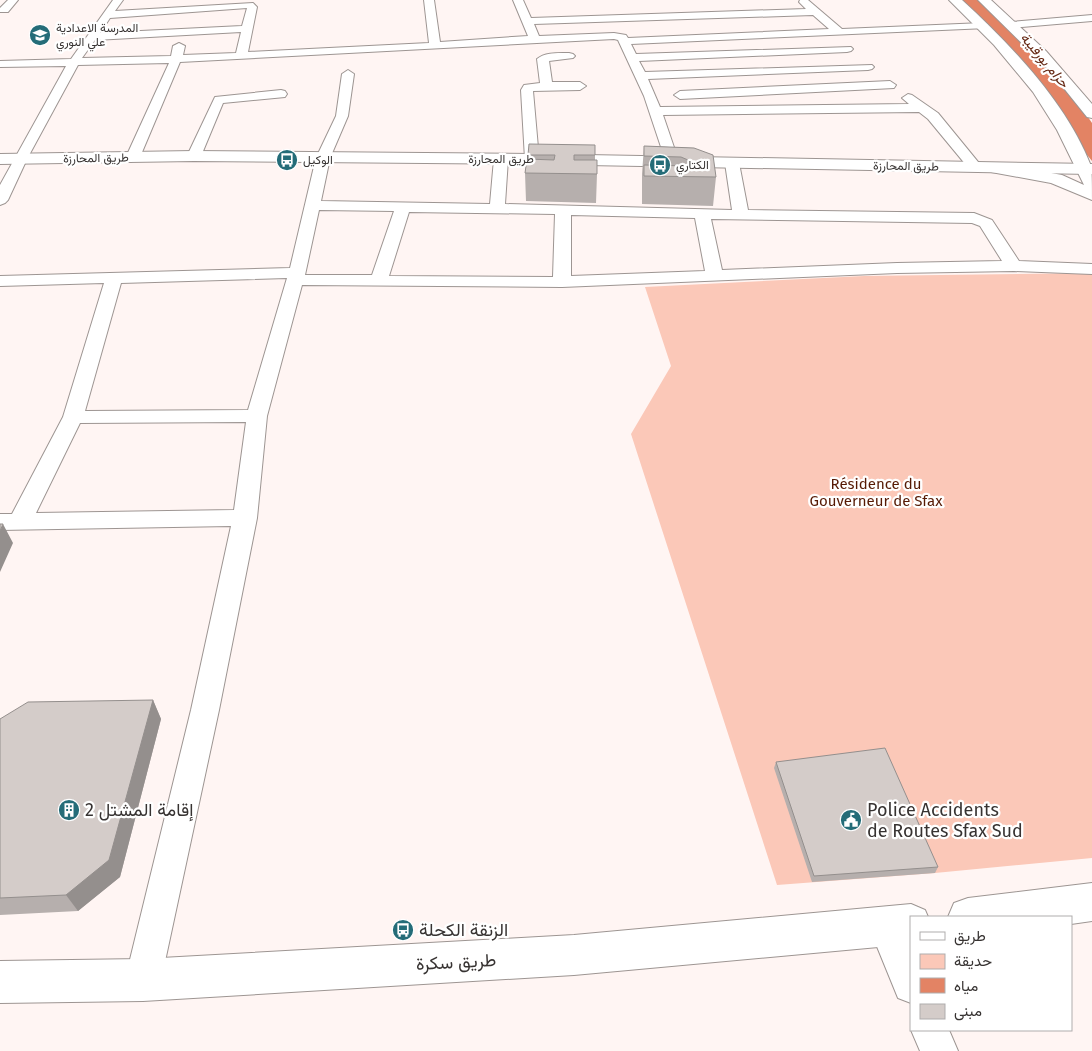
<svg xmlns="http://www.w3.org/2000/svg" width="1092" height="1051" viewBox="0 0 1092 1051" font-family="'Fira Sans',Vazirmatn,sans-serif">
  <rect width="100%" height="100%" fill="#fff5f3"/>
  <path fill="#fbc8b8" d="M1092 273V858L935 873 777 885 631 434 671 366 645 287 864 276Z"/>
  <path fill="#e38364" d="M960 0H980L1029 46 1081 107 1092 123V161Z"/>
  <g fill="none" stroke-linecap="round" stroke-linejoin="round">
    <g stroke="#9d9592" stroke-width="2">
      <path id="minor" d="M8 0H18L8 12H0V8Z
        M113 0H123L115 11 253 3 257 7 248 52 429 43 424 0H434L440 42 528 36 513 0H523L531 18 806 9 799 2 800 0H808L842 29 983 23 987 24 988 26 987 28 631 44 636 54 851 47 853 49 851 51 847 52 639 61 645 72 872 65 874 67 872 69 868 70 648 79 660 107 909 104 902 98 908 94 912 95 938 113 983 168 981 171H971L928 119 919 112 663 115 679 162 677 165H667L644 96 618 40 614 39 180 62 140 157 133 161 126 157 169 63 78 65 27 159 8 200 5 203 0 205V185L66 66 0 67V61L71 59ZM247 8 242 26 100 33 110 18ZM813 15 829 29 628 38 626 35 614 33 539 36 534 24ZM241 32 236 53 183 55 185 46 179 43 173 46 171 56 82 58 95 40Z
        M1092 15V21L1011 28 1006 25 1011 22Z
        M569 53 573 54 575 56 573 58 549 61 552 82H580L586 86 580 90 533 91 539 159 532 163 527 162 525 159 521 90 524 85 540 83 537 59C545 52 558 53 569 53Z
        M348 70 354 74 348 116 330 158 321 201 490 204 494 159 501 155 508 159 505 204 732 210 725 163 727 160H737L739 163 748 210 974 213 992 220 1019 261 1092 264V274L1014 271 897 273 562 287 302 285 267 416 257 518 219 710 161 980 156 993 143 998 130 993 125 980 191 710 231 526 0 530V514H12L63 417 104 283 0 286V276L290 268 316 158 336 116 342 74ZM319 210 394 211 372 275H305ZM409 212 555 214 553 277 389 276ZM571 215 695 218 705 271 571 276ZM711 219 972 223 980 226 1002 261 897 263 722 270ZM287 278 248 410 85 411 121 283ZM246 422 234 510 36 513 80 423Z
        M890 81 896 85 894 88 680 99 674 95 680 91Z
        M281 90 285 91 287 94 285 97 223 103 201 156 194 160 189 159 187 156 215 97Z
        M886 910 898 915 911 943V1003L898 998 869 927 874 915Z
        M911 1030H949L958 1051H920Z"/>
    </g>
    <g stroke="#9d9592" stroke-width="2">
      <path id="major" d="M194 151 532 154 1092 164V174L532 164 194 161 0 164V154Z
        M1092 883V921L1071 924V917H948L954 903 968 898Z
        M911 904 925 910 928 917H911V944L574 975 143 1001 0 1003V961L143 959 574 935Z"/>
    </g>
    <g stroke="#9d9592" stroke-width="2">
      <path id="highway" d="M949 0H962C1010 44 1067 103 1091 166 1092 175 1092 190 1092 200L1051 183 991 172 989 168 991 164 997 163 1062 175 1084 185 1057 130 1033 92 994 45Z
        M978 0H991L1046 51 1092 104V118L1087 117 1050 71Z"/>
    </g>
    <use href="#minor" fill="#fff" fill-rule="evenodd"/>
    <use href="#major" fill="#fff" fill-rule="evenodd"/>
    <use href="#highway" fill="#fff" fill-rule="evenodd"/>
  </g>
  <path fill="#b6afad" d="M595 145V160L597 174 596 203 526 201 525 173 528 159V155Z
    M644 146 694 148 716 177 713 206 642 204V174Z
    M153 700 161 719 120 877 78 911 0 915V719Z
    M776 762 938 867 935 873 812 882 774 768Z"/>
  <path fill="#948f8d" d="M3 524 13 543 0 572V531Z
    M153 700 161 719 120 877 78 911 66 895Z"/>
  <path fill="#d4ccc9" stroke="#948f8d" d="M529 144 595 145V155H574V160H597V174L525 173 527 159 554 160 555 155H528Z
    M644 146 694 148 713 155 716 177 644 176V165L688 166V160L681 157 644 156Z
    M0 524H3L0 531Z
    M153 700 109 860 66 895 0 898V719L28 702Z
    M885 748 938 867 814 876 776 762Z"/>
  <defs>
    <g id="school-disc" transform="scale(1.125)"><circle r="9.5" fill="#246c78" stroke="#fff"/><path d="M0-5L7-2L0 1L-7-2ZM-4 1L0 2.5L4 1V4Q0 6-4 4Z" fill="#fff"/></g>
    <g id="bus-disc" transform="scale(1.125)"><circle r="9.5" fill="#246c78" stroke="#fff"/><path d="M-5-6H5V4H4V6H2V4H-2V6H-4V4H-5ZM-3.5-4V0h7V-4ZM-3.5 1.2v1.5H-2V1.2ZM2 1.2v1.5H3.5V1.2Z" fill="#fff"/></g>
    <g id="building-disc" transform="scale(1.125)"><circle r="9.5" fill="#246c78" stroke="#fff"/><path d="M-4-6H4V6H1V3H-1V6H-4ZM-2.5-4.3h1.7v1.8h-1.7ZM.8-4.3h1.7v1.8H.8ZM-2.5-1h1.7V.8h-1.7ZM.8-1h1.7V.8H.8Z" fill="#fff"/></g>
    <g id="civic-disc" transform="scale(1.125)"><circle r="9.5" fill="#246c78" stroke="#fff"/><path d="M-.6-6.5H3V-4.5H.6V-3L4-1V1h2V6H-6V1h2V-1L-.6-3ZM-1.2 2.5V6h2.4V2.5Z" fill="#fff"/></g>
  </defs>
  <g fill-rule="evenodd">
    <use href="#school-disc" x="40" y="35"/>
    <use href="#bus-disc" x="287" y="160"/>
    <use href="#bus-disc" x="660" y="165"/>
    <use href="#building-disc" x="69" y="810"/>
    <use href="#civic-disc" x="851" y="820"/>
    <use href="#bus-disc" x="403" y="930"/>
  </g>
  <g text-anchor="middle" stroke-width="4.5" stroke-linejoin="round" paint-order="stroke">
    <g font-size="12" fill="#373332" stroke="#fff" text-anchor="start">
      <text x="56" y="32">المدرسة الاعدادية<tspan x="56" dy="14">علي النوري</tspan></text>
      <text x="303" y="164">الوكيل</text>
      <text x="676" y="169">الكتاري</text>
    </g>
    <g font-size="12" fill="#373332" stroke="#fff">
      <text transform="translate(96 158) rotate(-1)" y="4">طريق المحارزة</text>
      <text x="501" y="163">طريق المحارزة</text>
      <text transform="translate(906 166) rotate(1)" y="4">طريق المحارزة</text>
    </g>
    <g font-size="14" font-style="italic" fill="#652813" stroke="#fff">
      <text transform="translate(1045 60) rotate(50)" y="5">حزام بورقيبة</text>
    </g>
    <g font-size="15" fill="#561a04" stroke="#fff">
      <text x="876" y="489">Résidence du<tspan x="876" dy="17">Gouverneur de Sfax</tspan></text>
    </g>
    <g font-size="18" fill="#373332" stroke="#fff" text-anchor="start">
      <text x="85" y="816">إقامة المشتل 2</text>
      <text x="867" y="816">Police Accidents<tspan x="867" dy="21">de Routes Sfax Sud</tspan></text>
      <text x="419" y="936">الزنقة الكحلة</text>
    </g>
    <g font-size="18" fill="#373332" stroke="#fff">
      <text transform="translate(456 962) rotate(-3)" y="6">طريق سكرة</text>
    </g>
  </g>
  <rect x="910" y="916" width="162" height="115" fill="#ffffff" stroke="#afadad"/>
  <rect x="920" y="932" width="25" height="8" fill="#ffffff" stroke="#afadad"/>
  <text x="954" y="941" font-size="15" fill="#373332">طريق</text>
  <rect x="920" y="954" width="25" height="15" fill="#fbc8b8" stroke="#afadad"/>
  <text x="954" y="966" font-size="15" fill="#373332">حديقة</text>
  <rect x="920" y="978" width="25" height="15" fill="#e38364" stroke="#afadad"/>
  <text x="954" y="991" font-size="15" fill="#373332">مياه</text>
  <rect x="920" y="1004" width="25" height="15" fill="#d4ccc9" stroke="#afadad"/>
  <text x="954" y="1016" font-size="15" fill="#373332">مبنى</text>
</svg>
